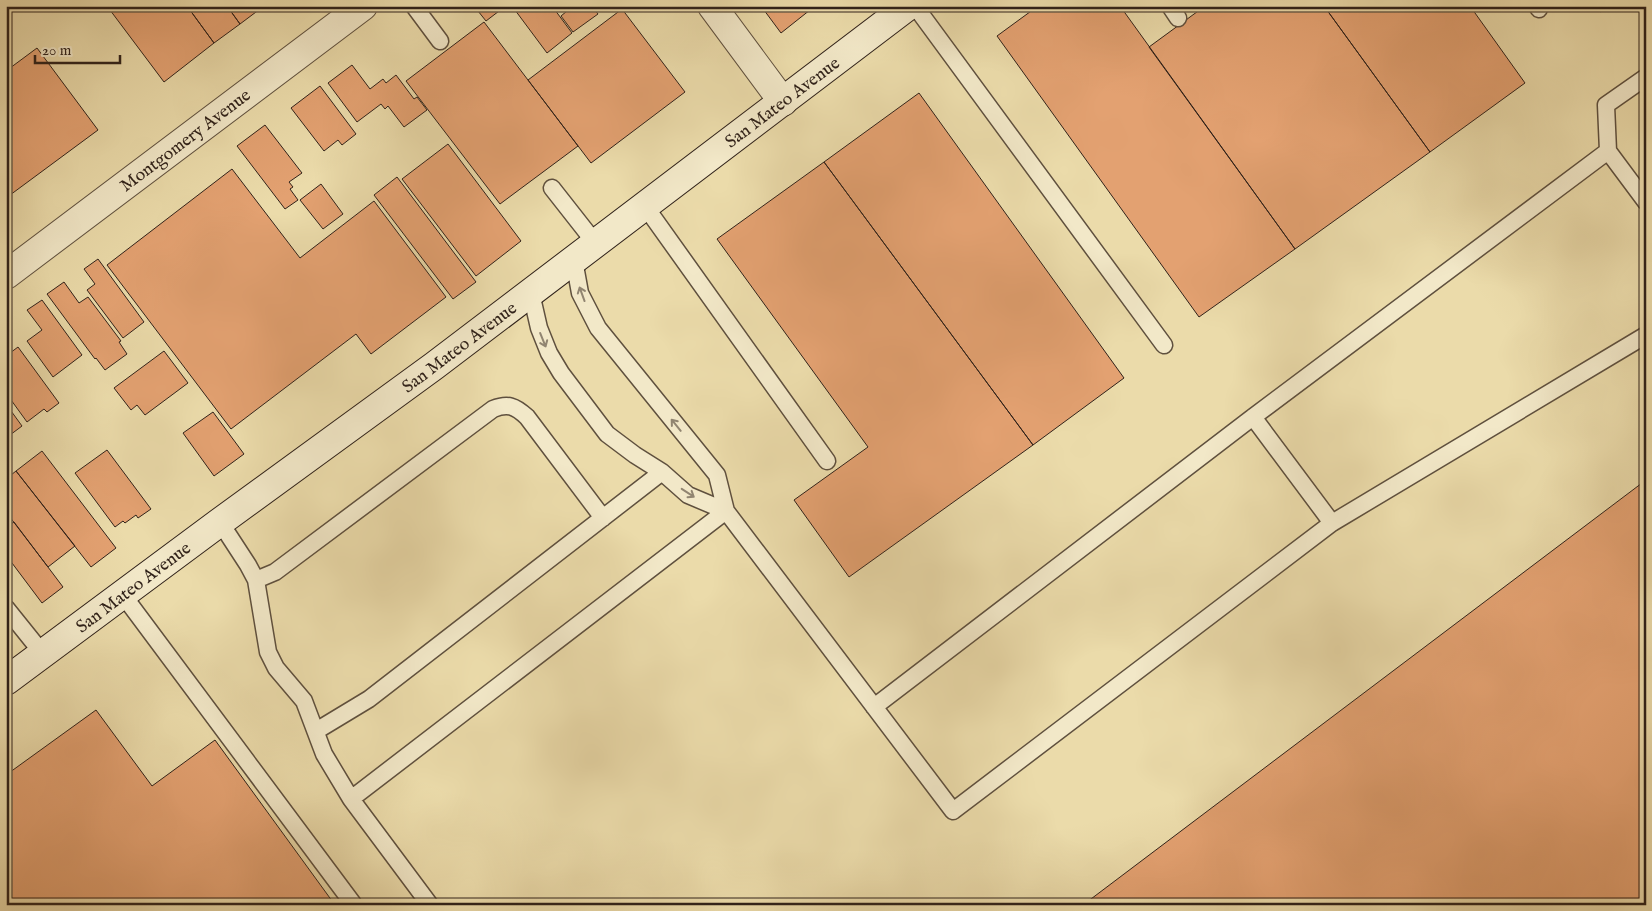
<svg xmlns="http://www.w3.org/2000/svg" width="1652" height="911" viewBox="0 0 1652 911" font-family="'IM FELL English',serif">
  <rect width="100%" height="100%" fill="#ebdbaa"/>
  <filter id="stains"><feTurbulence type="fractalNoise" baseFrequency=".004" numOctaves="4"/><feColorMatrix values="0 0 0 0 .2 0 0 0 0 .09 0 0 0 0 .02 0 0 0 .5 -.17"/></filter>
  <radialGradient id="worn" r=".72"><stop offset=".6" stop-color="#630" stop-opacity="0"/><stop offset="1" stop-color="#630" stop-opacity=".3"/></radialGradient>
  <path fill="#e3a171" stroke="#30221a" d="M107 6H187L214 43 164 82Z
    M187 6H227L240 24 214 43Z
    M227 6H264L240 24Z
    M474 6H502L503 8 486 21Z
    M512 6H552L572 33 547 53Z
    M573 6H592L598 14 573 32 561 16Z
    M761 6H815L781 33Z
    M1038 6H1120L1295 249 1199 317 997 36Z
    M1205 6H1324L1430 152 1295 249 1149 47Z
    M1324 6H1470L1525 83 1430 152Z
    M1595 6H1608L1600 12Z
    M622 9 685 92 591 163 528 80Z
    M484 22 578 146 500 204 406 81Z
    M37 48 98 130 6 198V71Z
    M352 65 370 89 383 79 386 83 396 75 414 99 417 97 427 110 404 127 388 106 385 109 381 104 357 122 328 83Z
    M320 86 356 134 342 145 338 140 324 151 291 108Z
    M919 93 1124 378 1033 445 824 162Z
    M265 125 302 173 289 182 293 187 290 189 298 200 285 209 237 146Z
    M448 144 521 241 476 276 402 179Z
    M824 162 1033 445 849 577 794 500 868 447 717 239Z
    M232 169 300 258 374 201 446 297 371 354 356 334 231 429 107 265Z
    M397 177 476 282 453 299 374 195Z
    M321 184 343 214 323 229 300 200Z
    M98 259 144 322 123 338 87 290 95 284 84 269Z
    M64 282 79 303 88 297 121 341 119 342 127 354 105 370 96 358 95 359 47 294Z
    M42 300 82 355 53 377 27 341 42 330 27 310Z
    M18 347 59 403 47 412 44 409 27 422 6 393V356Z
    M164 351 188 383 145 415 137 405 131 410 114 388Z
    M6 404 22 426 6 438Z
    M213 412 244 454 214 476 183 433Z
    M107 450 151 509 138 518 136 515 125 523 123 521 115 527 75 473Z
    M42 451 116 548 91 567 16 471Z
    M16 471 75 546 48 567 6 512V479Z
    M1646 480V905H1083Z
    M14 522 63 587 42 603 6 555V527Z
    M96 710 152 786 215 740 335 905H6V775Z"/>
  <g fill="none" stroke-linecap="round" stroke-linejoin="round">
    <g stroke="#5f503e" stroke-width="19">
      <path id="lane" d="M414 6 440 41
        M915 6 1164 345
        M1170 6 1178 18
        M1537 6 1539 9
        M1608 151 1606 105 1646 77
        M552 188 596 244
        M645 206 827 461
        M574 260 580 293 598 328 717 475 726 511 953 811 1332 523 1646 335
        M531 293 539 328 549 353 561 373 607 434 635 455 662 472 688 495 726 511
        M1253 417 1332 523
        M220 522 248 565 256 580 268 652 276 668 304 701 324 754 351 799 430 905
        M256 580 275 572 493 409C508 403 515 406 527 417L603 518
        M123 595 354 905
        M6 608 43 654
        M874 707 1253 417 1608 151 1646 202
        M316 731 369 699 662 472
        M351 799 726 511"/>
    </g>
    <g stroke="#5f503e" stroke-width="30">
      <path id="street" d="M712 6 783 102
        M6 275 363 6"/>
    </g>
    <g stroke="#30221a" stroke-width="30">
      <path id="secondary" d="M6 681 220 522 434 366 908 6"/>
    </g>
    <use href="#lane" stroke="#f2e8c8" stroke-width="16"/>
    <use href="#street" stroke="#f2e8c8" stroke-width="28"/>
    <use href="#secondary" stroke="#f2e8c8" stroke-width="28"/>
  </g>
  <defs><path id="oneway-shaft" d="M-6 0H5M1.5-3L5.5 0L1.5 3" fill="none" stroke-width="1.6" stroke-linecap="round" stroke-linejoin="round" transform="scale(1.25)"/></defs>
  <g stroke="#918571">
    <use href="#oneway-shaft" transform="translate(582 294) rotate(-110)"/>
    <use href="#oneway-shaft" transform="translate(543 340) rotate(68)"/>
    <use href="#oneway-shaft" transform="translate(676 425) rotate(-129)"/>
    <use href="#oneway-shaft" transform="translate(688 493) rotate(33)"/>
  </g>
  <g text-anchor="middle" stroke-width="4" stroke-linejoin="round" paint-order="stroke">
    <g font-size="18" fill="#30221a" stroke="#f2e8c8">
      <text transform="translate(782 102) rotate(-37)" y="6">San Mateo Avenue</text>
      <text transform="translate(185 140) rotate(-37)" y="6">Montgomery Avenue</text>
      <text transform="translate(459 347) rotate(-37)" y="6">San Mateo Avenue</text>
      <text transform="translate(133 587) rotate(-37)" y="6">San Mateo Avenue</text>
    </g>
  </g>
  <rect width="1652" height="911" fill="none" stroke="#ebdbaa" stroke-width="25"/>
  <rect x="8" y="8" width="1637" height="896" fill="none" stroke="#30221a" stroke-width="2.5"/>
  <rect x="12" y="12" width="1627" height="886" fill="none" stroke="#30221a"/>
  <path d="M35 55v8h85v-8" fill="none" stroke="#30221a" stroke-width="2.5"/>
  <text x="42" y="55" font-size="15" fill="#30221a" stroke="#f2e8c8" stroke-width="4" paint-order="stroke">20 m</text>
  <rect width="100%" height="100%" filter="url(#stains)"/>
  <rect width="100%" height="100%" fill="url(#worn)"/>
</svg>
